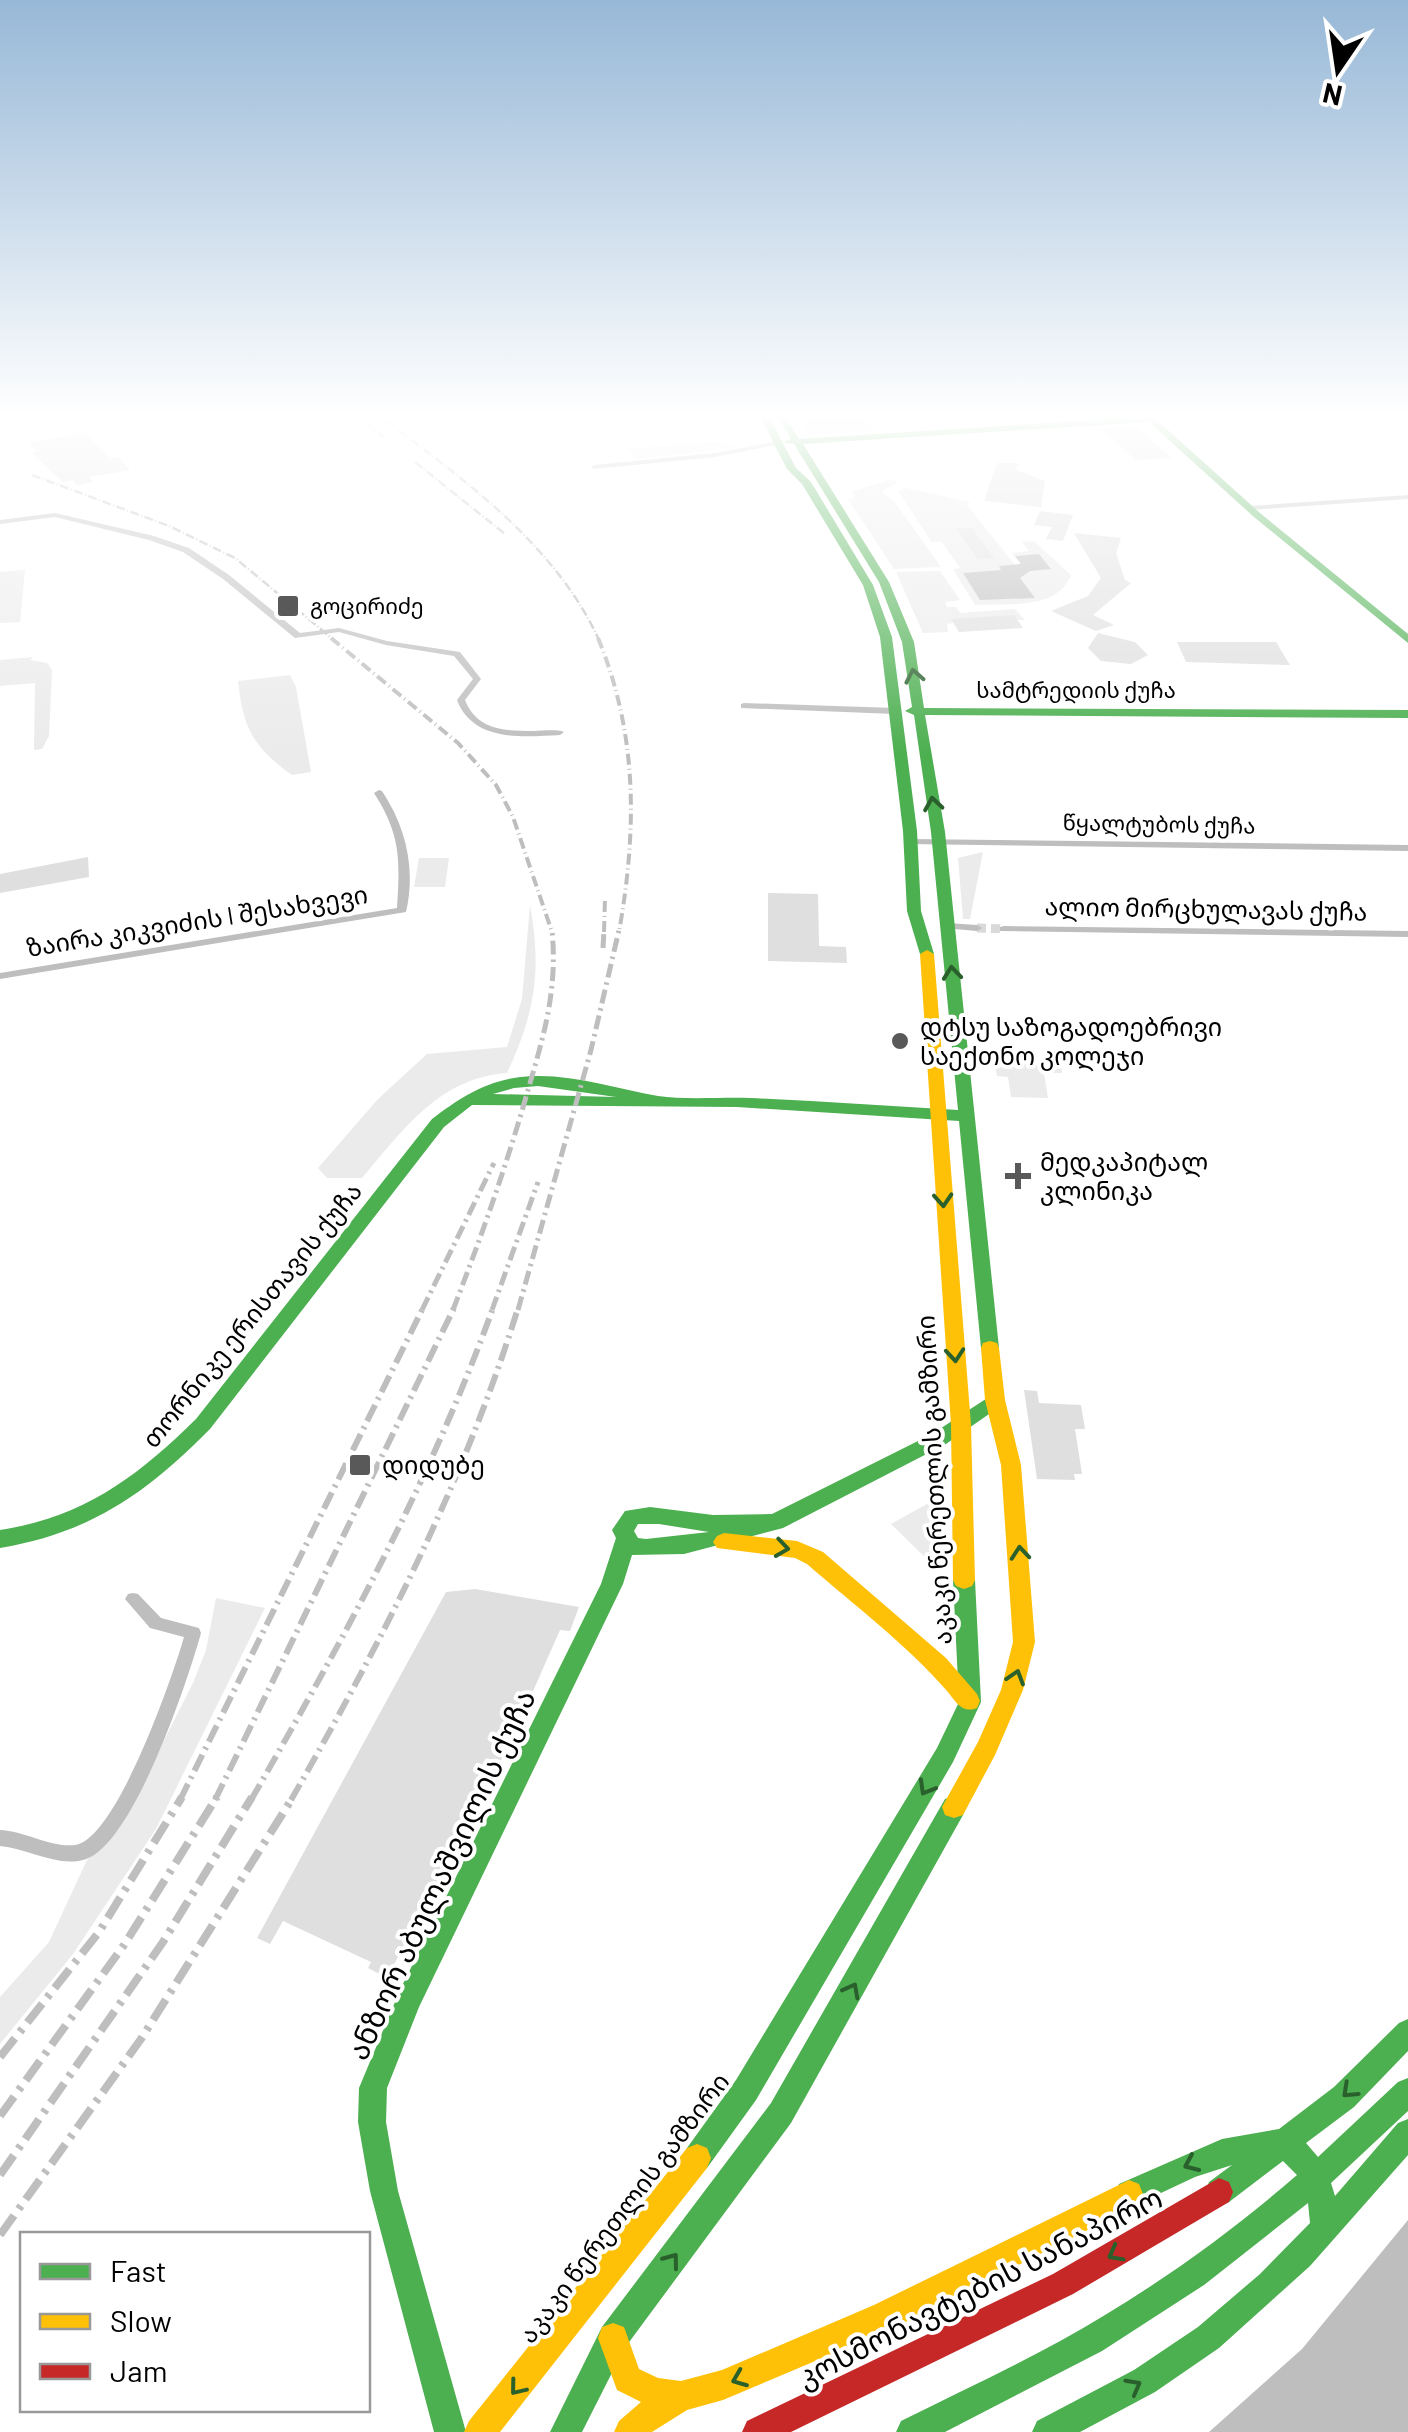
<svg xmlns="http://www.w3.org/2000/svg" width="1408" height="2432" viewBox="0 0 1408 2432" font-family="Barlow,'Noto Sans Georgian',sans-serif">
  <rect width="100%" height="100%" fill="#fff"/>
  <path fill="#ebebeb" d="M716 442 736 447 636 459 627 449Z
    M888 480 899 482 881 492 894 501 941 567 894 569 848 499 855 498 852 492Z
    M905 488 970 502 967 505 1015 565 1021 563 1011 553 1029 551 1022 542 1034 541 1071 575C1057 611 1006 603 975 605L953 569 960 568 942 542H932L898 491Z
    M25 570 20 622 0 623V572Z
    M940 571 960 600 945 602 947 607H956L960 613 1015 609 1025 620 952 619 953 623 947 624 948 632 923 633 896 572Z
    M33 657 30 660 47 663 52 670 49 736 42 749 34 750 35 683 0 686V660Z
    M290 675 296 687 311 772 292 775C253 747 243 728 238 681Z
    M983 852 970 919H963L958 858Z
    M419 858H449L445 887H414Z
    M530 905C542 971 535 1013 507 1073 439 1078 404 1129 362 1178H327L318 1168 378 1099 427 1054 507 1047 522 999Z
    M994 1061 1061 1063 1062 1073H1044L1048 1098 1011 1097 1008 1077 997 1076Z
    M934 1500 943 1564 937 1569 891 1524Z
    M216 1598 265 1608 156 1829 73 1954 0 2044V1997L49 1942 87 1860 119 1829 193 1683 206 1650Z"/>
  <path fill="#bebebe" d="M1039 554 1051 569 1030 571 1020 578 1035 598 980 600 963 573 1001 570 999 566 1021 564 1015 556Z
    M1408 2220V2432H1209L1302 2349Z"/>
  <path fill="#dfdfdf" d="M796 413H860L873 431 810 434Z
    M1136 427 1172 458 1136 460 1101 429Z
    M85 433 111 459 118 457 130 470 89 477 94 482 77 485 73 480 63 482 31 453 37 452 29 442Z
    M997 463H1018L1016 470 1045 481 1041 507 984 501Z
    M1040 511 1073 515 1063 541 1046 539 1052 527 1034 525Z
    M972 528 994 558 978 559 956 529Z
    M1074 533 1121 538 1116 553 1125 580 1131 583 1093 615 1114 625 1096 631 1051 611 1088 596 1101 578Z
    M1014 615 1023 628 959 632 951 619Z
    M1098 633 1135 642 1148 655 1131 664 1101 661 1088 648Z
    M1177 642H1276L1290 665 1186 662Z
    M88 857 89 877 0 893V874Z
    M768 893 818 894 819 946 846 947 847 963 768 961Z
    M1024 1390 1037 1391 1039 1403 1081 1405 1085 1429H1075L1082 1474H1074L1075 1480 1037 1479Z
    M475 1589 579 1607 570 1631 560 1630 511 1741 387 1978 368 1968 371 1962 283 1921 270 1944 257 1938 446 1592Z"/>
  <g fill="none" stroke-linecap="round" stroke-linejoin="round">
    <path stroke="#d9d9d9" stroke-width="9" stroke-dasharray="9 5" stroke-linecap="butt" d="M977 928 1004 929"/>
    <path fill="#bebebe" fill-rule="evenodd" d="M778 441 780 444 715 457 594 469 591 467 594 465 715 453Z
      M1408 495V499L1250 510 1247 508 1250 506Z
      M55 513 154 536 189 548 229 575 300 633 339 628 387 641 460 652 481 679 465 700C477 730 504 731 533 731 544 731 555 729 564 732L560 735C522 737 473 742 457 700L473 679 454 656 386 645 339 632 295 638 223 579 183 552 149 540 55 517 0 524V520Z
      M744 703 895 708 899 711 895 714 741 708V704Z
      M379 790 382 791C406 827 416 869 406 912L0 979V973L397 908C400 860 401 835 374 793Z
      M909 839 1408 845V851L906 844V840Z
      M947 923 977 925 982 928 977 931 943 928 942 926Z
      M1004 926 1408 931V937L1000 931V927Z
      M133 1593 138 1594 161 1618 199 1628 201 1633C188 1680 132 1849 83 1860 56 1867 27 1848 0 1846V1830C25 1831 51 1848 75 1845 116 1840 173 1676 184 1637L150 1628 125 1599 128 1594Z"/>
    <path fill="#4caf50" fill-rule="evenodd" d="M758 413H767L796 468 811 482 873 585 892 637 917 831 921 911 934 954 932 957 927 958 920 954 907 911 903 831 880 637 863 585 802 484 787 469Z
      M775 413H784L799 439 1143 417 1141 413H1149L1260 513 1408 634V643L1254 517 1149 422 803 444 889 582 914 642 924 708 1408 710V718L925 715 945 832 999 1348 997 1353H983L981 1348 959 1121 737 1107 472 1105 444 1127 210 1429C147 1493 90 1533 0 1548V1530C84 1517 137 1477 196 1419L432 1119C457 1100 482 1083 514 1078 562 1070 611 1088 658 1096 684 1100 722 1097 750 1098 819 1101 889 1106 958 1110L931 832 914 715 905 711 912 707 902 642 879 582 794 444 783 442 791 439ZM538 1086 616 1097 493 1094 514 1088Z
      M995 1393 1002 1395 1005 1400 1002 1405 946 1444 783 1528 684 1554 632 1555 623 1584 419 2007 387 2088 386 2122 398 2191 466 2432H434L370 2191 358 2122 359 2088 400 1990 601 1584 616 1538 612 1530 625 1511 650 1507 713 1515 772 1514 932 1434ZM638 1524H659L709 1532 646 1539 638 1538 634 1531Z
      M964 1571 972 1574 975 1580 981 1702 953 1762 756 2100 707 2168 697 2172 687 2168 683 2158 687 2148 736 2080 937 1748 959 1702 953 1580 956 1574Z
      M954 1796 963 1799 966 1807 963 1815 791 2123 624 2349 582 2432H550L602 2327 771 2103 945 1799Z
      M1408 2019V2051L1354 2107 1306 2143 1318 2157 1398 2082 1408 2078V2111L1331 2183 1335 2196 1398 2123 1408 2119V2155L1310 2266 1219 2348 1155 2392 1080 2432H1032L1037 2421 1134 2370 1198 2327 1260 2274 1310 2223 1308 2203 1204 2285 1102 2351 945 2432H896L901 2421C969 2387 1040 2355 1105 2315 1173 2274 1237 2227 1297 2175L1283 2161 1229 2202 1219 2206 1209 2202 1205 2192 1209 2182 1232 2165 1195 2177 1129 2208 1119 2204 1115 2194 1119 2184 1222 2139 1279 2129 1334 2087 1399 2023Z"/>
    <path fill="#ffc107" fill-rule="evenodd" d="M927 950 934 954 971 1425 975 1580 972 1586 964 1589 956 1586 953 1580 951 1425 920 954Z
      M990 1341 997 1343 999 1348 1005 1400 1021 1465 1035 1642 1023 1690 995 1755 963 1815 954 1818 945 1815 942 1807 978 1742 1001 1690 1013 1642 1001 1465 985 1400 981 1348 983 1343Z
      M724 1533 797 1541 823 1552 946 1658 977 1694 980 1701 977 1708C962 1714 956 1702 947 1691 906 1644 854 1605 807 1564L795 1558 717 1548 713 1542 717 1536Z
      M697 2144 707 2148 711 2158 707 2168 500 2432H464L469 2421 687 2148Z
      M1129 2180 1139 2184 1143 2194 1139 2204 896 2327 723 2400 687 2410 652 2432H614L619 2421 641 2402 617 2390 598 2338 602 2327 613 2323 624 2327 639 2369 658 2378 681 2381 722 2370 874 2305Z"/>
    <path fill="#c62828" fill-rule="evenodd" d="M1219 2178 1229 2182 1233 2192 1229 2202 1073 2294 791 2432H742L747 2421 1053 2274Z"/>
    <path stroke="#bebebe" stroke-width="2.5" stroke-dasharray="9 2.5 1 2.5" stroke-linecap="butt" d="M354 413 384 437
      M376 413C460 477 554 542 599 640
      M415 462 505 534
      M32 475 169 526 235 558 334 640"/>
    <path stroke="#bebebe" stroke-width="4" stroke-dasharray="11 4 1 4" stroke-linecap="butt" d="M331 638 458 743 496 785 513 817 552 932
      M598 638C638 735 637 830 619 932
      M604 932 605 898"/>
    <path stroke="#bebebe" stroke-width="5" stroke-dasharray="14 5 2.5 5" stroke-linecap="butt" d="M603 948 604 930
      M422 1310 494 1163
      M453 1310C480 1240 505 1170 526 1097 543 1038 558 992 552 930
      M492 1310 538 1182
      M518 1310 591 1050 619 930"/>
    <path stroke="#bebebe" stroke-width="6" stroke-dasharray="18 6 2.5 6" stroke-linecap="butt" d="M180 1800 423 1308
      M215 1800 454 1308
      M251 1800C342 1642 431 1480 493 1308
      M291 1800C381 1643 465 1480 518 1308"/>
    <path stroke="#bebebe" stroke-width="8" stroke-dasharray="24 8 4 8" stroke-linecap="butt" d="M0 2057 99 1932 182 1797
      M0 2116 124 1945 217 1797
      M0 2175 163 1942 252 1797
      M0 2235 141 2039 293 1797"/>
  </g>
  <defs><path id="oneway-chevron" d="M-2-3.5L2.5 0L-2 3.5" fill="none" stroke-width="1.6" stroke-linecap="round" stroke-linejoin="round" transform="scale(2.5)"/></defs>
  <g stroke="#2a602c">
    <use href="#oneway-chevron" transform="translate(914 676) rotate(-101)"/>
    <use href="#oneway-chevron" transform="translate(933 804) rotate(-99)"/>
    <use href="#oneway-chevron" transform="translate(952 973) rotate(-96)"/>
    <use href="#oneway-chevron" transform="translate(943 1200) rotate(86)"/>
    <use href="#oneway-chevron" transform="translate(955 1355) rotate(85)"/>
    <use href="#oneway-chevron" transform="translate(782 1548) rotate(8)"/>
    <use href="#oneway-chevron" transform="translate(1020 1553) rotate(-95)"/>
    <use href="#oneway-chevron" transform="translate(1016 1677) rotate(-73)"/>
    <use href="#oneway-chevron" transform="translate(926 1788) rotate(120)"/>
    <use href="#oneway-chevron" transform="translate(852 1990) rotate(-62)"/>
    <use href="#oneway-chevron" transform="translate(1349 2091) rotate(137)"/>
    <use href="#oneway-chevron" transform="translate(1191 2164) rotate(156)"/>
    <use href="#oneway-chevron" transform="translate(1115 2254) rotate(152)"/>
    <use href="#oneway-chevron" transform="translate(672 2260) rotate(-53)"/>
    <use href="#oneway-chevron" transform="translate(739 2379) rotate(158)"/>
    <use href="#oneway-chevron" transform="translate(1134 2386) rotate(-29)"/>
    <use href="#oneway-chevron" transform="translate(517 2388) rotate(129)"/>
  </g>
  <linearGradient id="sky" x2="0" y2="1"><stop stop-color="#97b8d7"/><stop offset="0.55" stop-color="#fff"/><stop offset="1" stop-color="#fff" stop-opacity="0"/></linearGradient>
  <rect width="1408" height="754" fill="url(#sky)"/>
  <g fill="#595959" stroke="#fff" stroke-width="4">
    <rect x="276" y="594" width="24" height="24" rx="5"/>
    <circle cx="900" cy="1041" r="10"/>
    <path d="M1013 1161h10v10h10v10h-10v10h-10v-10h-10v-10h10z"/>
    <rect x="348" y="1453" width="24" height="24" rx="5"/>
  </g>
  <g text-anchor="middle" stroke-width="8" stroke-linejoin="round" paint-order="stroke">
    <g font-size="22" fill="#000" stroke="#fff" text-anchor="start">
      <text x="310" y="614">გოცირიძე</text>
    </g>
    <g font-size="22" fill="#000" stroke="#fff">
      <text x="1076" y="698">სამტრედიის ქუჩა</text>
      <text transform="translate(1159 824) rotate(1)" y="8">წყალტუბოს ქუჩა</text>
    </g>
    <g font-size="25" fill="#000" stroke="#fff">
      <text transform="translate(1206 909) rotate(1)" y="9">ალიო მირცხულავას ქუჩა</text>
      <text transform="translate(197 921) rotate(-9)" y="9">ზაირა კიკვიძის I შესახვევი</text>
      <text transform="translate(252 1315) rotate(-51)" y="9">თორნიკე ერისთავის ქუჩა</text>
      <text transform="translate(934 1480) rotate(-93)" y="9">აკაკი წერეთლის გამზირი</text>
      <text transform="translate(624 2208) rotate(-53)" y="9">აკაკი წერეთლის გამზირი</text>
    </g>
    <g font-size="25" fill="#000" stroke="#fff" text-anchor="start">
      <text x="920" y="1036">დტსუ საზოგადოებრივი<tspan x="920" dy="29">საექთნო კოლეჯი</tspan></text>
      <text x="1040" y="1171">მედკაპიტალ<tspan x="1040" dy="29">კლინიკა</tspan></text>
      <text x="382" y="1474">დიდუბე</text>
    </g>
    <g font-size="30" fill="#000" stroke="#fff">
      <text transform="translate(442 1875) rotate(-65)" y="10">ანზორ აბულაშვილის ქუჩა</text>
      <text transform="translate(980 2288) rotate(-27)" y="10">კოსმონავტების სანაპირო</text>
    </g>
  </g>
  <rect x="20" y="2232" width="350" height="180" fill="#ffffff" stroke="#999999" stroke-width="2.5"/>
  <rect x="40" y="2264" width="50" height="15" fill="#4caf50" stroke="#999999" stroke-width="2.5"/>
  <text x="110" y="2282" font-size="30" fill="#000000">Fast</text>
  <rect x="40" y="2314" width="50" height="15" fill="#ffc107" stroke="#999999" stroke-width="2.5"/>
  <text x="110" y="2332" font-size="30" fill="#000000">Slow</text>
  <rect x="40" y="2364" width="50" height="15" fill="#c62828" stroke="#999999" stroke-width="2.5"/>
  <text x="110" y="2382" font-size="30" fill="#000000">Jam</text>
  <g transform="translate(1338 70) rotate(193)" stroke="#ffffff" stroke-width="8" paint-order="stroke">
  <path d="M0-8L18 38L0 25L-18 38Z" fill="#000000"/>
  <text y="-15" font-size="28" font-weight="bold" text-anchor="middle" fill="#000000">N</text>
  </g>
</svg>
